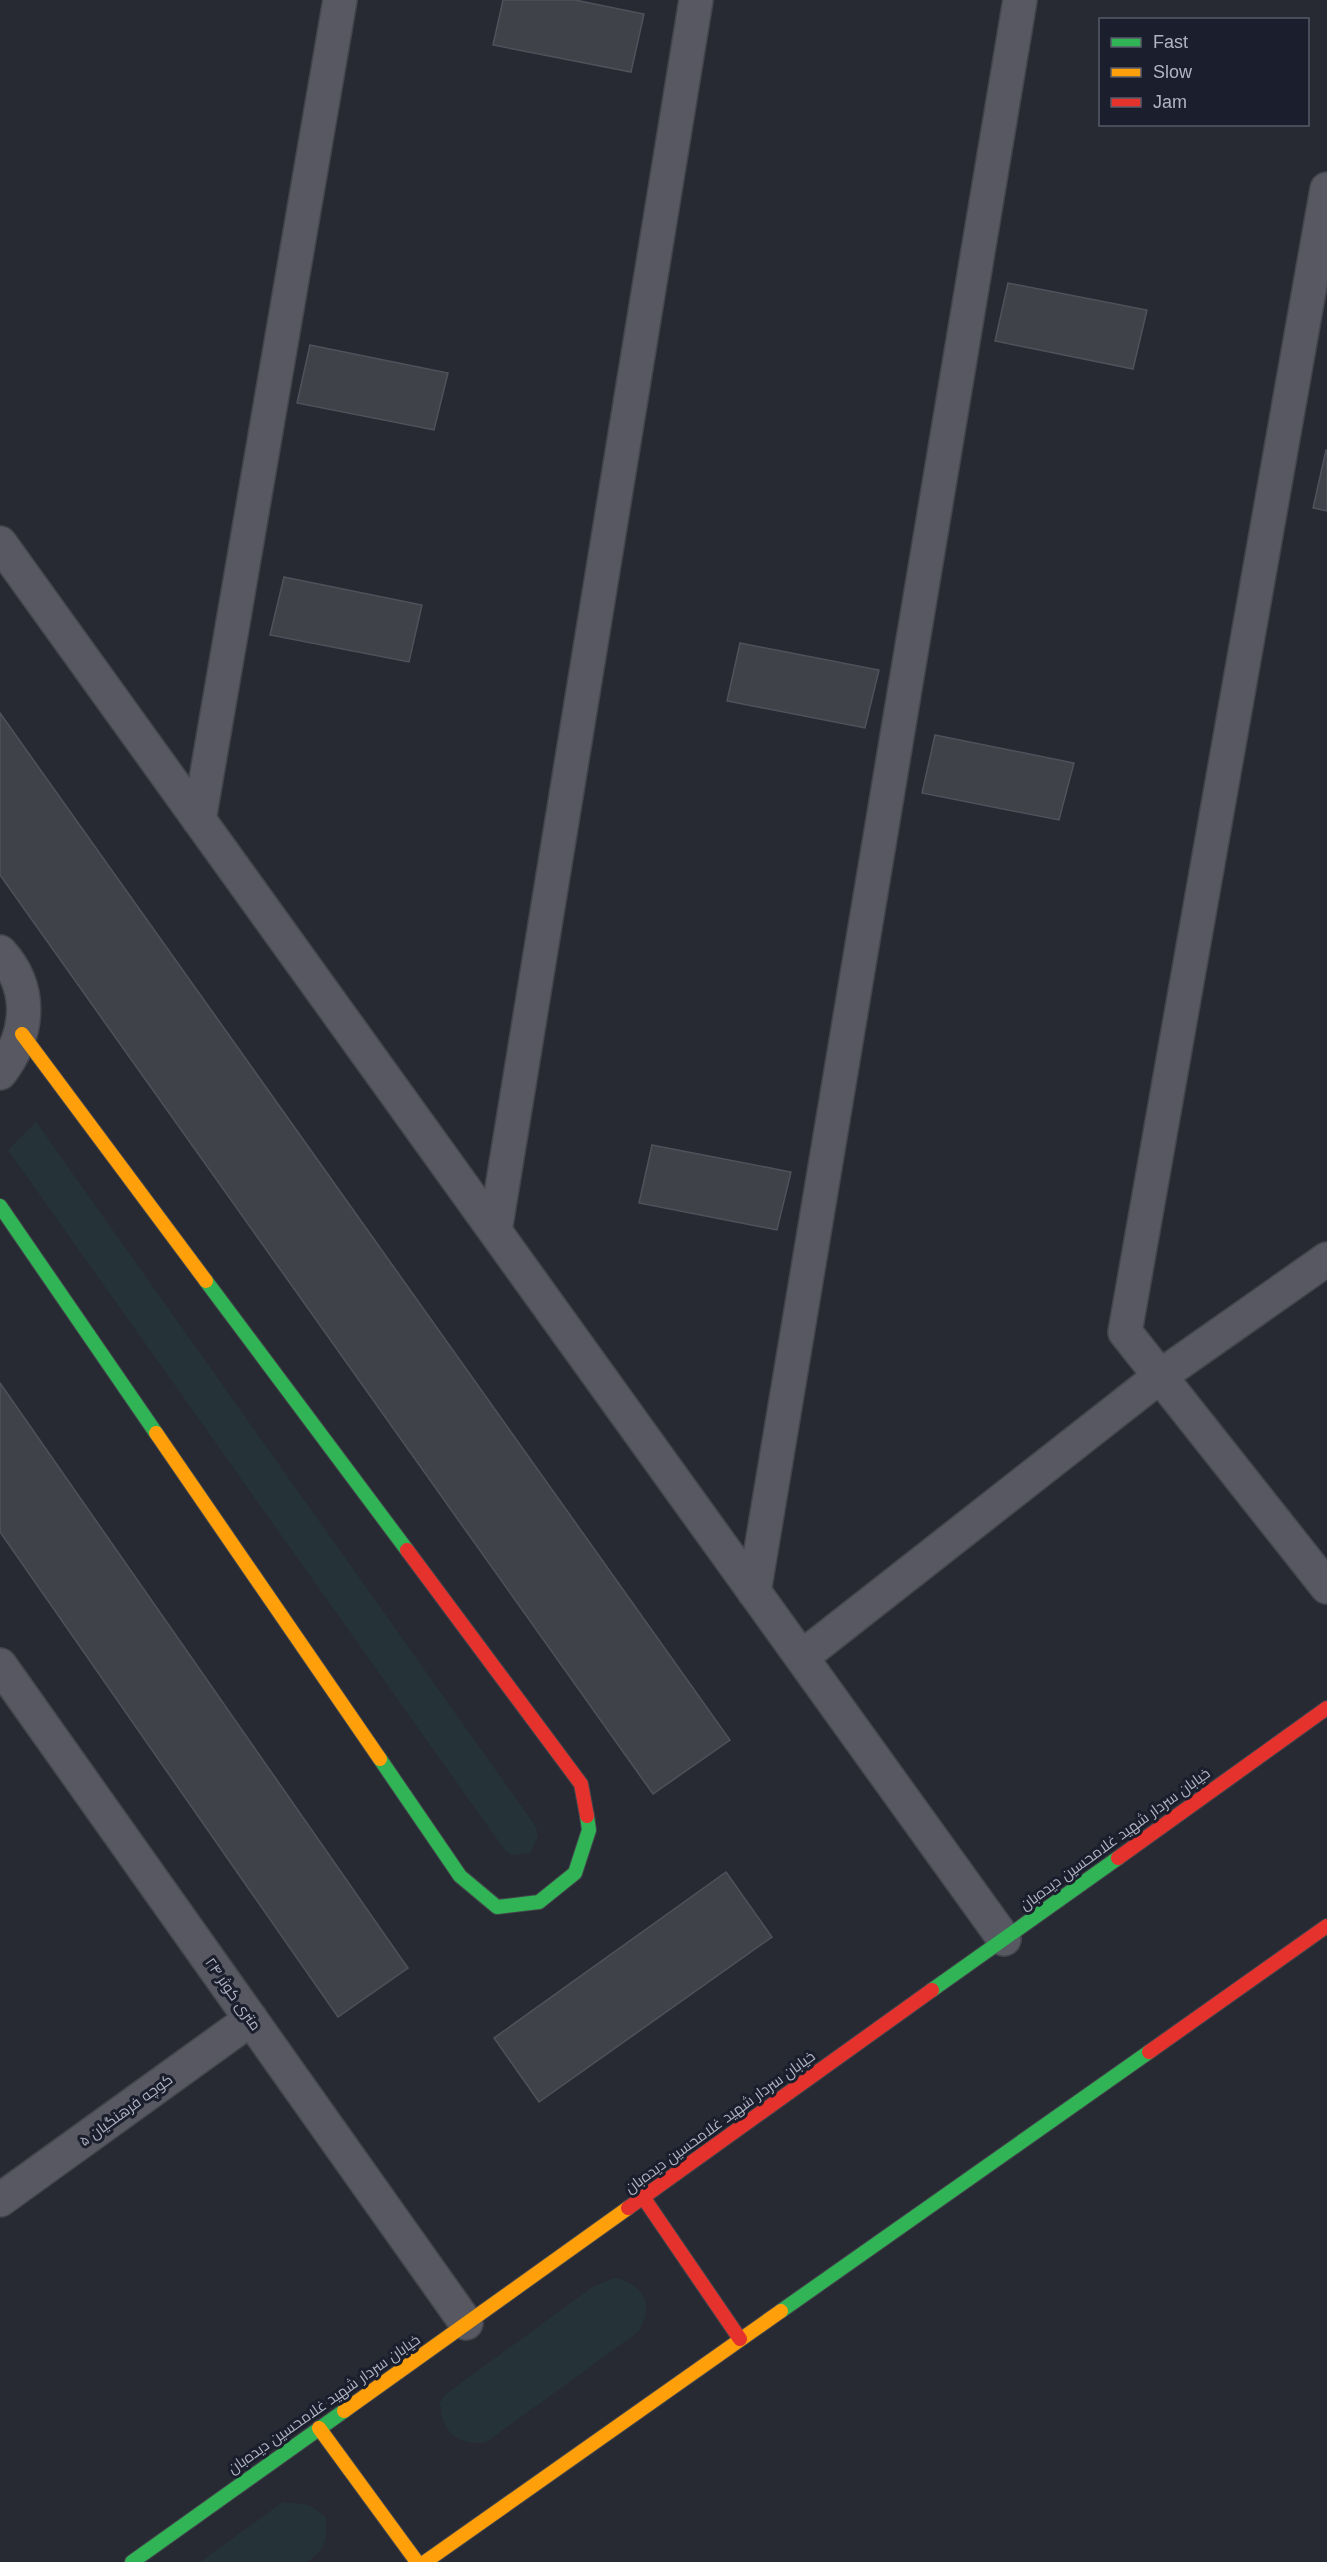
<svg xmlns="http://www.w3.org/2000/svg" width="1327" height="2562" viewBox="0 0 1327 2562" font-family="Arial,Cairo,sans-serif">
  <rect width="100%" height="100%" fill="#272a33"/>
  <path fill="#253339" d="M36 1122 536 1827 538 1836 530 1853 511 1855 504 1849 8 1150Z
    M615 2278C645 2285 655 2305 638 2332L485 2443C454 2444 443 2432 440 2403L446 2394 594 2286Z
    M283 2502 309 2505 326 2517C327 2540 326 2549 307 2562H200Z"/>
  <path fill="#40424a" stroke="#4f515b" stroke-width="1.5" d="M503 0H575L644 14 631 72 493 45Z
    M1008 283 1147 310 1133 369 995 341Z
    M310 345 448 373 434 430 297 403Z
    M1326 450H1327V511L1313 508Z
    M284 577 422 605 409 662 270 635Z
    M740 643 879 670 865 728 727 701Z
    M0 713 730 1740 653 1794 0 875Z
    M935 735 1074 763 1059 820 922 793Z
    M652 1145 791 1172 777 1230 639 1203Z
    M0 1383 408 1968 338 2017 0 1532Z
    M726 1872 772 1937 539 2102 494 2038Z"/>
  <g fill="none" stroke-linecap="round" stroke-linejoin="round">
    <g stroke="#43454c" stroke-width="36">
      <path id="street" d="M1327 189 1125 1332 1327 1587
        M0 543 1004 1939
        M199 820 340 0
        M0 952C34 989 29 1035 0 1073
        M495 1231 696 0
        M754 1592 1020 0
        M802 1657 1159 1377 1327 1259
        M0 1665 466 2323
        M0 2200 251 2019"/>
    </g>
    <g stroke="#43454c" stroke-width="16">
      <path id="fast" d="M0 1206 156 1433
        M206 1281 407 1550
        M380 1759 460 1876 497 1907 539 1902 575 1873 589 1830 587 1816
        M932 1990 1118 1858
        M781 2311 1149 2052
        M132 2562 344 2411"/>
    </g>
    <g stroke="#43454c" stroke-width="16">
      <path id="slow" d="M22 1034 206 1281
        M156 1433 380 1759
        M344 2411 628 2208
        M319 2428 417 2562
        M425 2562 781 2311"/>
    </g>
    <g stroke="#43454c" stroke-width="16">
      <path id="jam" d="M407 1550 581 1784 587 1816
        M1118 1858 1327 1708
        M1149 2052 1327 1926
        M643 2197 740 2339
        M628 2208 932 1990"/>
    </g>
    <use href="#street" stroke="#575861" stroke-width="33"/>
    <use href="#fast" stroke="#30b455" stroke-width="14"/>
    <use href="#slow" stroke="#ff9f0a" stroke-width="14"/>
    <use href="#jam" stroke="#e5322d" stroke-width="14"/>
  </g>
  <g text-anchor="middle" stroke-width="6" stroke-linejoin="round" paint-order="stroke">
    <g font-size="15" fill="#b0b4c4" stroke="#1b1f2d">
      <text transform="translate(1115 1839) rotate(-36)" y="5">خیابان سردار شهید غلامحسین دیده‌بان</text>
      <text transform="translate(233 1994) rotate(55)" y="5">۲۴ متری کوثر</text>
      <text transform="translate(126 2110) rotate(-36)" y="5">کوچه فرهنگیان ۵</text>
      <text transform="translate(720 2122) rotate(-36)" y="5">خیابان سردار شهید غلامحسین دیده‌بان</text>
      <text transform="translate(324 2404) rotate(-35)" y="5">خیابان سردار شهید غلامحسین دیده‌بان</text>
    </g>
  </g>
  <rect x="1099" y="18" width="210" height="108" fill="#1b1f2d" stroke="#575b69" stroke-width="1.5"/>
  <rect x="1111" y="38" width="30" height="9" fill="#30b455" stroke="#575b69" stroke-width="1.5"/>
  <text x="1153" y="48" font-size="18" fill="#b0b4c4">Fast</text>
  <rect x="1111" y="68" width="30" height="9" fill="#ff9f0a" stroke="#575b69" stroke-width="1.5"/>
  <text x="1153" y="78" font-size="18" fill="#b0b4c4">Slow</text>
  <rect x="1111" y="98" width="30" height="9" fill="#e5322d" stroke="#575b69" stroke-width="1.5"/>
  <text x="1153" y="108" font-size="18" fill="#b0b4c4">Jam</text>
</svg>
